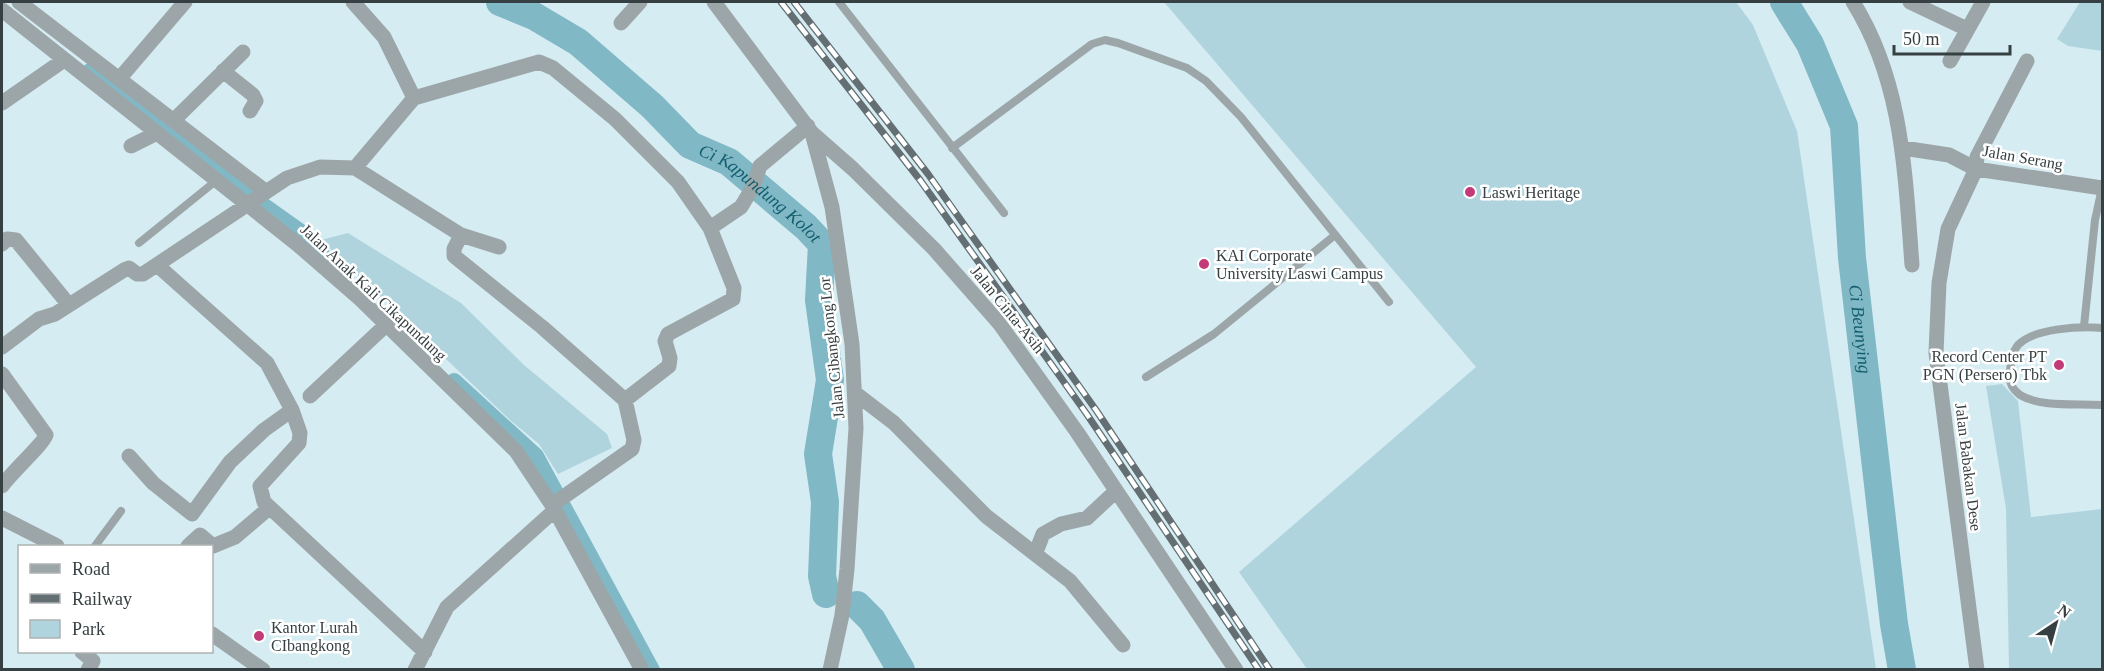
<svg xmlns="http://www.w3.org/2000/svg" width="2104" height="671" viewBox="0 0 2104 671" font-family="'Times New Roman',serif">
  <rect width="100%" height="100%" fill="#d5ecf2"/>
  <path fill="#b0d4de" d="M1164 2H1736L1753 25 1797 131 1876 669H1307L1239 572 1476 367Z
    M2080 2H2102V51L2068 46 2057 39Z
    M348 233 461 303 524 365 607 434 612 448 558 474 539 444 510 420 321 240Z
    M2002 384 2018 401 2031 517 2102 509V669H2009L2006 509 1986 386Z"/>
  <g fill="none" stroke-linecap="round" stroke-linejoin="round">
    <path stroke="#81b8c6" stroke-width="16" d="M90 71 228 180 301 232 341 276
      M454 381 536 456 652 670"/>
    <g stroke="#81b8c6" stroke-width="28">
      <path id="s1" d="M500 2 534 16 578 42 652 106 690 145 729 162 806 227 822 244 819 300 830 380 818 454 825 502 822 576 826 594"/>
      <path id="s2" d="M1784 2 1810 44 1844 126 1852 258 1894 624 1902 670"/>
      <path d="M857 605 872 620 901 670"/>
    </g>
    <path stroke="#9ca6a8" stroke-width="8" d="M839 2 1004 213
      M952 148 1092 44 1105 40 1118 43 1187 68 1206 81 1241 117 1389 302
      M139 243 217 180
      M2084 326 2095 220 2102 188
      M2102 328C2081 326 2034 328 2018 345 2012 352 2011 362 2010 371 2008 381 2012 389 2020 395 2042 408 2078 403 2102 405
      M1146 377 1214 334 1335 235
      M95 546 121 511"/>
    <path stroke="#9ca6a8" stroke-width="15" d="M19 2 265 191
      M353 2 384 37 414 98
      M714 2 812 133 853 169 934 249 999 323 1077 432 1236 670
      M1853 2C1903 82 1905 174 1912 265
      M1910 2 1967 29
      M2 10 297 244 358 297 516 451 552 505 642 670
      M621 23 640 2
      M1950 61 1983 2
      M223 71 253 95 256 101 250 111
      M120 78 185 2
      M2 103 64 60
      M174 120 243 52
      M812 133 832 207 852 344 856 428 847 569 842 615 830 670
      M131 146 157 133
      M1903 148 1949 155 1976 169 2102 188
      M355 168 461 235 454 249V256L542 327 625 400 634 440 632 449 552 505
      M710 228 741 207 753 187 760 166 808 126
      M461 235 499 247
      M2 244 7 239 16 240 69 305
      M157 265 267 363 292 410 300 433 299 443 260 486 264 502 425 652
      M2 347 39 319 55 314 124 270 129 268 137 274H143L287 178 320 167 355 168 414 98 539 62 553 68 615 119 678 182 710 228 734 288 733 299 668 334 665 341 670 358 669 366 625 400
      M855 393 894 423 986 516 1070 581 1123 645
      M310 396 386 325
      M129 456 153 483 192 514 230 462 264 430 292 410
      M2 486C10 474 44 443 46 435L2 374
      M2 518 57 546
      M188 546 200 535 213 546 235 537 269 508
      M1036 552 1043 534 1061 524 1087 518 1116 491
      M212 634 263 670
      M82 652 93 661 88 670
      M415 670 447 607 555 510
      M1977 670 1936 353 1939 283 1948 229 1976 169 1977 157 2027 61"/>
    <g stroke="#636f73" stroke-width="7">
      <path id="rail" d="M781 2 920 180 1086 413 1259 670
        M794 2 928 174 1096 410 1270 670"/>
    </g>
    <use href="#rail" stroke="#fff" stroke-width="4.5" stroke-dasharray="14" stroke-linecap="butt"/>
  </g>
  <g fill="#c23a78" stroke="#fff" stroke-width="2">
    <circle cx="1470" cy="192" r="6"/>
    <circle cx="1204" cy="264" r="6"/>
    <circle cx="2059" cy="365" r="6"/>
    <circle cx="259" cy="636" r="6"/>
  </g>
  <g text-anchor="middle" stroke-width="5" stroke-linejoin="round" paint-order="stroke">
    <g font-size="16" fill="#363f41" stroke="#fff">
      <text transform="translate(2023 157) rotate(10)" y="6">Jalan Serang</text>
      <text transform="translate(374 292) rotate(43)" y="6">Jalan Anak Kali Cikapundung</text>
      <text transform="translate(1008 309) rotate(51)" y="6">Jalan Cinta-Asih</text>
      <text transform="translate(831 348) rotate(-96)" y="6">Jalan Cibangkong Lor</text>
      <text transform="translate(1969 467) rotate(83)" y="6">Jalan Babakan Dese</text>
    </g>
    <g font-size="16" fill="#363f41" stroke="#fff" text-anchor="start">
      <text x="1482" y="198">Laswi Heritage</text>
      <text x="1216" y="261">KAI Corporate<tspan x="1216" dy="18">University Laswi Campus</tspan></text>
      <text x="2047" y="362" text-anchor="end">Record Center PT<tspan x="2047" dy="18">PGN (Persero) Tbk</tspan></text>
      <text x="271" y="633">Kantor Lurah<tspan x="271" dy="18">CIbangkong</tspan></text>
    </g>
    <g font-size="18" font-style="italic" fill="#135e6e" stroke="#fff">
      <text dy="6" stroke="none"><textPath href="#s1" startOffset="326">Ci Kapundung Kolot</textPath></text>
      <text dy="6" stroke="none"><textPath href="#s2" startOffset="342">Ci Beunying</textPath></text>
    </g>
  </g>
  <rect width="2104" height="671" fill="none" stroke="#363f41" stroke-width="6"/>
  <rect x="18" y="545" width="195" height="108" fill="#ffffff" stroke="#afb2b3" stroke-width="1.5"/>
  <rect x="30" y="564" width="30" height="9" fill="#9ca6a8" stroke="#afb2b3" stroke-width="1.5"/>
  <text x="72" y="575" font-size="18" fill="#363f41">Road</text>
  <rect x="30" y="594" width="30" height="9" fill="#636f73" stroke="#afb2b3" stroke-width="1.5"/>
  <text x="72" y="605" font-size="18" fill="#363f41">Railway</text>
  <rect x="30" y="620" width="30" height="18" fill="#b0d4de" stroke="#afb2b3" stroke-width="1.5"/>
  <text x="72" y="635" font-size="18" fill="#363f41">Park</text>
  <g transform="translate(2056 623) rotate(36)" stroke="#ffffff" stroke-width="4.5" paint-order="stroke">
  <path d="M0-4.5L10 22L0 15L-10 22Z" fill="#363f41"/>
  <text y="-9" font-size="16" font-weight="bold" text-anchor="middle" fill="#363f41">N</text>
  </g>
  <path d="M1894 45v9h116v-9" fill="none" stroke="#363f41" stroke-width="3"/>
  <text x="1903" y="45" font-size="18" fill="#363f41" stroke="#ffffff" stroke-width="4.5" paint-order="stroke">50 m</text>
</svg>
